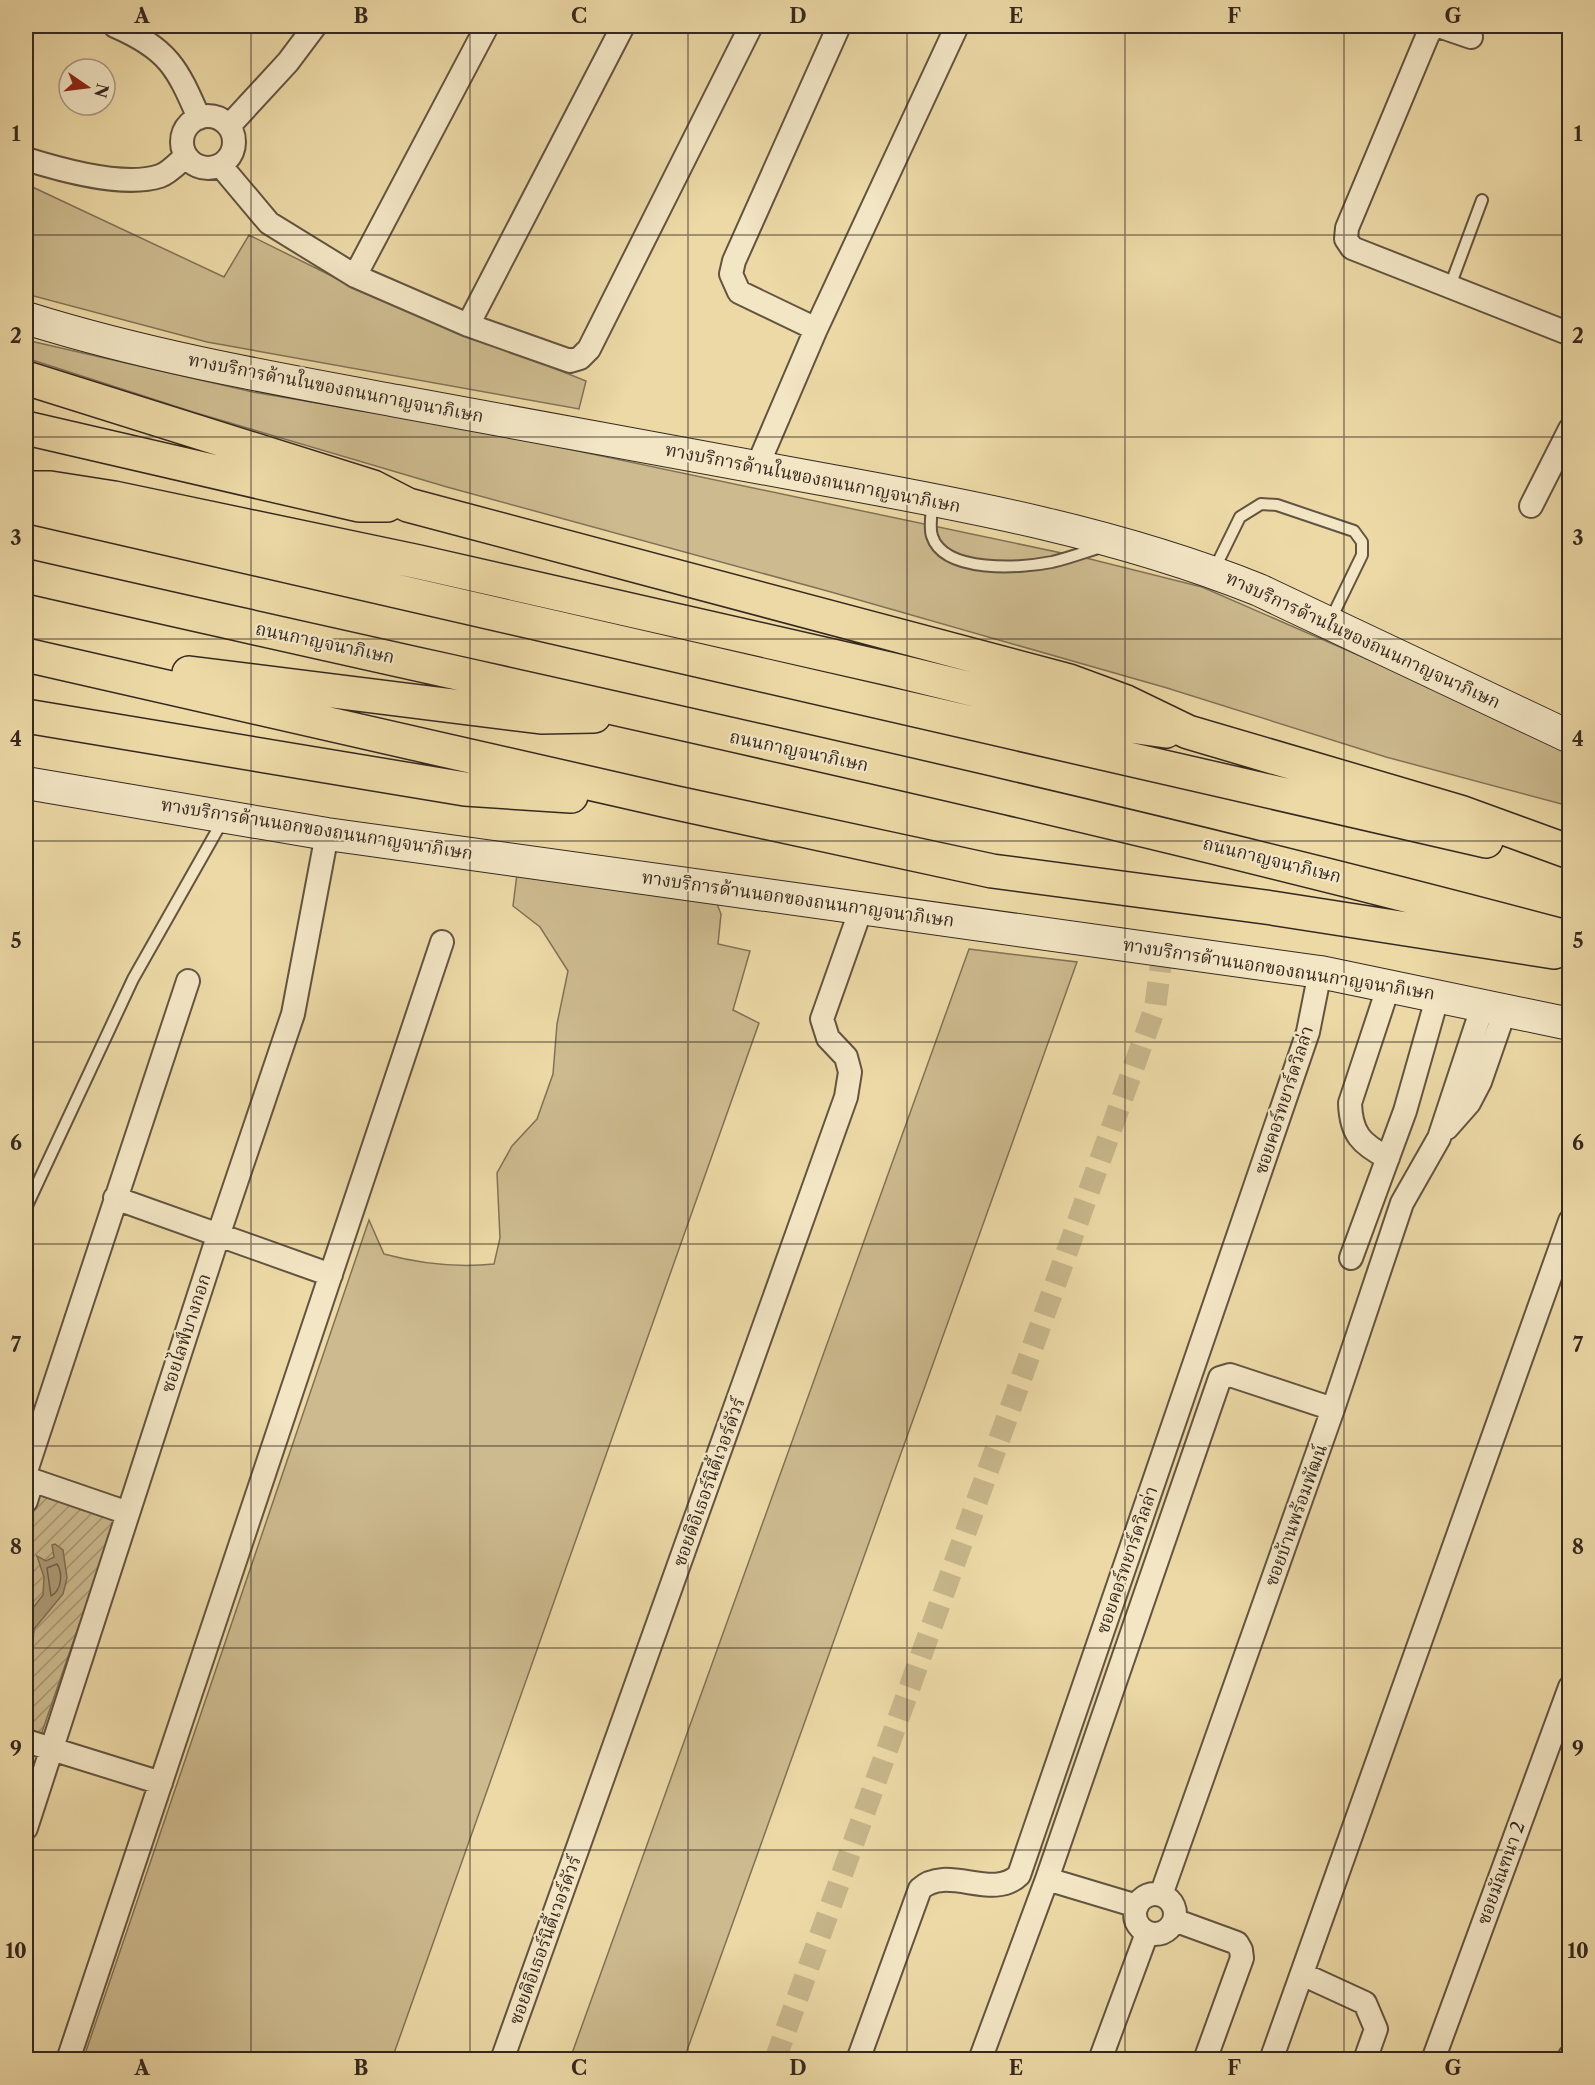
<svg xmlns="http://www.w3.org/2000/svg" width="1595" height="2085" viewBox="0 0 1595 2085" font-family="'Libre Caslon Text','Noto Serif Thai',serif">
  <defs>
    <pattern id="garden-furrows" width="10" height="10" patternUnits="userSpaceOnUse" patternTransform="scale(1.5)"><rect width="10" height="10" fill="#cdbb8f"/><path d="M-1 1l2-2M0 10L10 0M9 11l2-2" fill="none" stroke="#a79874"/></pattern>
  </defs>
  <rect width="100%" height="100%" fill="#ecd9a6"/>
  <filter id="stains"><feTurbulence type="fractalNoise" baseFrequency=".00333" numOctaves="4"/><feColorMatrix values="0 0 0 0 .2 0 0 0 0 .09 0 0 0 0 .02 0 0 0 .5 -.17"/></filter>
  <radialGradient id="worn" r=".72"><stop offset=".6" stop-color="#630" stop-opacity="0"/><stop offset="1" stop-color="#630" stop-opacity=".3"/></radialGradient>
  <path fill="#cdbb8f" stroke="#817257" stroke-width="1.5" d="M26 184 224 277 249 235 364 292 586 381 579 409 207 342 26 294Z
    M26 340 253 392 488 432 1090 559 1202 587 1569 747V806L1386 757 1167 688 831 592 447 487 193 412 26 358Z
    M517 874 717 904 721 914 718 944 750 951 733 1010 759 1023 392 2059 83 2060 369 1220 384 1254C421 1264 455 1268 494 1264L500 1238 497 1173 512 1146 537 1119 553 1074 557 1024 568 971 540 927 513 906Z
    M969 949 1077 962 684 2059H570Z"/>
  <path fill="url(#garden-furrows)" stroke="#817257" stroke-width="1.5" d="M36 1492 115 1521 41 1735 26 1730V1524Z"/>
  <path fill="#ae9d78" stroke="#7e6e54" stroke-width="1.5" d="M55 1544 63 1550 67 1578 63 1594 34 1629 31 1662 26 1668V1617L43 1595 44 1577 37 1556 46 1561 54 1557 52 1545Z"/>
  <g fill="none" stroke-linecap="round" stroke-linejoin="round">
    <path stroke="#72624c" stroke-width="1.5" d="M57 1564C63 1573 62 1590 51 1596L47 1568Z"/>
    <path stroke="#c7b68b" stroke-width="22" stroke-dasharray="22 11" stroke-linecap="butt" d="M775 2060 1155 1008 1163 949"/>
    <g stroke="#635441" stroke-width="14">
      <path id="lane" d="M1450 286 1482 200
        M932 504C932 513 929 527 932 536 944 574 1022 568 1052 562 1069 558 1085 552 1101 547
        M1214 570 1240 517 1261 504 1277 505 1354 531 1362 542V555L1330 621
        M26 1208 133 979 223 820"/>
    </g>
    <g stroke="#635441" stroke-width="26">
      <path id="street" d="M115 26C168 49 177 67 199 118
        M1437 26 1429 32 1347 228 1346 239 1352 248 1570 334
        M1439 26 1471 37
        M182 142a26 26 0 1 1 52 0a26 26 0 1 1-52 0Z
        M229 126 288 62 315 26
        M26 159C61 170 124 188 160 176 169 173 179 162 186 156
        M221 166 269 223 355 276 468 325 570 361 580 358 589 349 751 26
        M355 276 487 26
        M468 325 623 26
        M816 329 739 292 731 274 734 261 839 26
        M757 467 816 329 957 26
        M1531 506 1570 429
        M1447 1128 1469 1103 1480 1082 1505 1010
        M1388 1158C1361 1144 1351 1134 1350 1103L1389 985
        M115 1198 331 1275
        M1351 1258 1405 1111 1438 995
        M26 1471 188 981
        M26 1478 128 1513
        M26 1501 32 1481
        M26 1741 161 1783
        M26 1828 219 1233 293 1014 327 834
        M1047 1879 1137 1906
        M1135 1914a20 20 0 1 1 40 0a20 20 0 1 1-40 0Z
        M1161 1895 1333 1409 1402 1203 1439 1138 1483 1005
        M1174 1920 1237 1943 1241 1950 1242 1958 1205 2060
        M1302 1974 1365 2003 1376 2029 1365 2060
        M68 2060 442 942
        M502 2060 846 1097 850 1072 846 1057 828 1038 822 1019 861 909
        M858 2060 920 1889C947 1864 993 1901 1019 1875L1308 1032 1320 972
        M980 2060 1047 1879 1220 1378 1230 1375 1333 1409
        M1100 2060 1147 1933
        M1271 2060 1570 1221
        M1433 2060 1570 1687
        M1568 2060 1570 2056"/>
    </g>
    <g stroke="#35281f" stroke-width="34">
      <path id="secondary" d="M26 318C147 356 272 378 397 401 537 426 676 453 816 478 966 505 1117 533 1259 590L1570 737
        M26 783 327 834 1320 972 1570 1024"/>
    </g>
    <g stroke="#35281f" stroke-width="36">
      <path id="highway" d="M26 378 373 487 408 505 1069 681 1126 702 1188 732 1460 812 1570 852
        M26 428 359 505H387
        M26 488H50L114 498 419 562 894 670 1109 723 1166 731
        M26 506 1486 841
        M26 576C541 694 1059 801 1570 938
        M26 655 672 802 992 871 1272 908 1554 952
        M189 673 541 717 594 716
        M26 716 465 789 571 796"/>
    </g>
    <use href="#lane" stroke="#f3e6c5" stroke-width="10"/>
    <use href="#street" stroke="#f3e6c5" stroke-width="22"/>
    <use href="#secondary" stroke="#f3e6c5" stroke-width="32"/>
    <use href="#highway" stroke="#ecd9a6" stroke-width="33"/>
  </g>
  <path fill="none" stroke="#35281f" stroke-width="1.5" stroke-opacity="0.55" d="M251 26V2060M470 26V2060M688 26V2060M907 26V2060M1125 26V2060M1344 26V2060M26 235H1570M26 437H1570M26 639H1570M26 841H1570M26 1042H1570M26 1244H1570M26 1446H1570M26 1648H1570M26 1850H1570"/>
  <g text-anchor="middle" stroke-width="4.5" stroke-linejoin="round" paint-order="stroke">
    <g font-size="18" fill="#35281f" stroke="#f3e6c5">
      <text transform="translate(336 388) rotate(11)" y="6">ทางบริการด้านในของถนนกาญจนาภิเษก</text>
      <text transform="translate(813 478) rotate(11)" y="6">ทางบริการด้านในของถนนกาญจนาภิเษก</text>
      <text transform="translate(1363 640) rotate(25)" y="6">ทางบริการด้านในของถนนกาญจนาภิเษก</text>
      <text transform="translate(325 643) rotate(12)" y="6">ถนนกาญจนาภิเษก</text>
      <text transform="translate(799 751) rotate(12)" y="6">ถนนกาญจนาภิเษก</text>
      <text transform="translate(317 829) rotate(9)" y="6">ทางบริการด้านนอกของถนนกาญจนาภิเษก</text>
      <text transform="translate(1272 860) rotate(14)" y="6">ถนนกาญจนาภิเษก</text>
      <text transform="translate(798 899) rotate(8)" y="6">ทางบริการด้านนอกของถนนกาญจนาภิเษก</text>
      <text transform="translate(1279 969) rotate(9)" y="6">ทางบริการด้านนอกของถนนกาญจนาภิเษก</text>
      <text transform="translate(1284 1100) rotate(-72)" y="6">ซอยคอร์ทยาร์ดวิลล่า</text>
      <text transform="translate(186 1333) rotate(-72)" y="6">ซอยไลฟ์บางกอก</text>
      <text transform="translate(709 1482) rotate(-70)" y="6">ซอยดิอิเธอร์นิตี้เวอร์ดัวร์</text>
      <text transform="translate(1296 1515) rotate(-70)" y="6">ซอยบ้านพร้อมพัฒน์</text>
      <text transform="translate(1127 1560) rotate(-71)" y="6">ซอยคอร์ทยาร์ดวิลล่า</text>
      <text transform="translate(1501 1873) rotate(-70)" y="6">ซอยมัณฑนา 2</text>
      <text transform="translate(545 1940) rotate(-70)" y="6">ซอยดิอิเธอร์นิตี้เวอร์ดัวร์</text>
    </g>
  </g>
  <rect width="1595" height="2085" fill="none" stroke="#ecd9a6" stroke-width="66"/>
  <g transform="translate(87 87) rotate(104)"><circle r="28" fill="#f3e6c5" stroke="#a79a83" stroke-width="1.5"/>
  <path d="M0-4.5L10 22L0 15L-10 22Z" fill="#8f2418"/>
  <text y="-9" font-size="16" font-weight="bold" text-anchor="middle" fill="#35281f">N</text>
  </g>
  <rect x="33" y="33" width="1529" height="2019" fill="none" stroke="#35281f" stroke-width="2"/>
  <g font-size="20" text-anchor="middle" font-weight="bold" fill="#35281f">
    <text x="142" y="23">A</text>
    <text x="361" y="23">B</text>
    <text x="579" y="23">C</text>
    <text x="798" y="23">D</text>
    <text x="1016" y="23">E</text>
    <text x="1234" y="23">F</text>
    <text x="1453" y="23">G</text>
    <text x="16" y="141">1</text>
    <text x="1578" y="141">1</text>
    <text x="16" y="343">2</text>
    <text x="1578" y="343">2</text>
    <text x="16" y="545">3</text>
    <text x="1578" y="545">3</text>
    <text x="16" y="746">4</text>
    <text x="1578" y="746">4</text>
    <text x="16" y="948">5</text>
    <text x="1578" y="948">5</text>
    <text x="16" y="1150">6</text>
    <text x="1578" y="1150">6</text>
    <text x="16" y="1352">7</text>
    <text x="1578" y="1352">7</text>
    <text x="16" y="1554">8</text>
    <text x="1578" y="1554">8</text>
    <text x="16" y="1756">9</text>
    <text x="1578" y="1756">9</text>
    <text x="16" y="1958">10</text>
    <text x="1578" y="1958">10</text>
    <text x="142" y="2075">A</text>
    <text x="361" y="2075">B</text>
    <text x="579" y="2075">C</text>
    <text x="798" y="2075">D</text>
    <text x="1016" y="2075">E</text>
    <text x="1234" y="2075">F</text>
    <text x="1453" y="2075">G</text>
  </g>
  <rect width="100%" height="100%" filter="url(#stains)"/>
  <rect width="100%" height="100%" fill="url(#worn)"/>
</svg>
